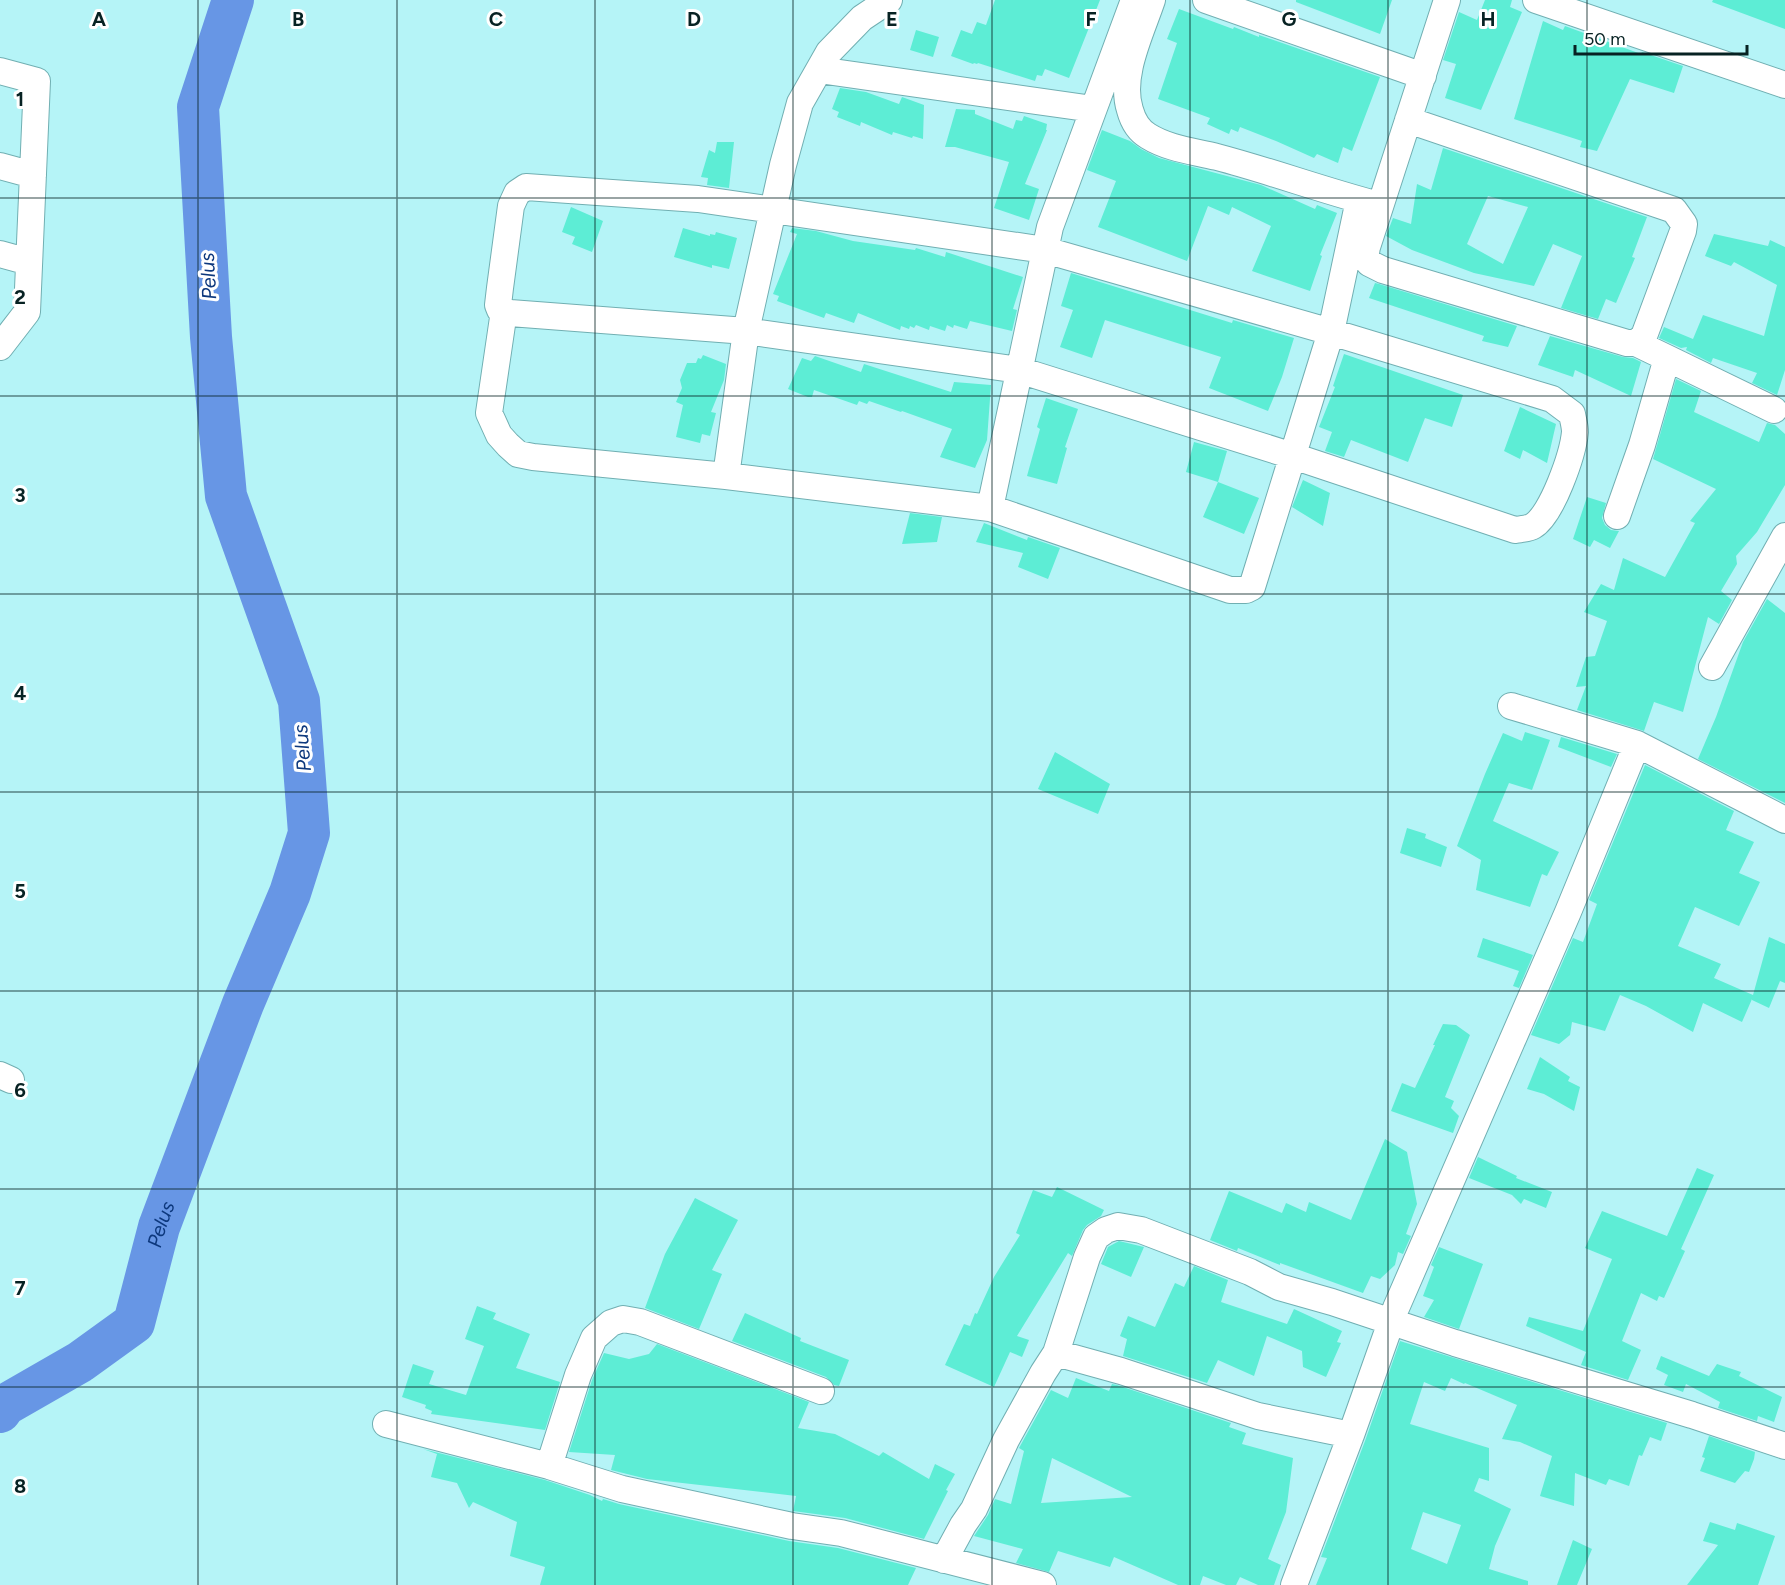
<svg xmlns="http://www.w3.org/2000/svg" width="1785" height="1585" viewBox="0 0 1785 1585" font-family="Figtree,sans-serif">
  <rect width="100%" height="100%" fill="#b5f4f7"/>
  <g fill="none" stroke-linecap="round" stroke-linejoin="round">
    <path stroke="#6796e5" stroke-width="42" id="s1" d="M0 1412 5 1405 80 1362 134 1323 159 1227 243 1004 290 893 309 833 299 701 226 496 211 337 198 107 233 0"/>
  </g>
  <path fill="#5dedd5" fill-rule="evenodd" d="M995 0H1100L1069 78 1045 69 1042 76 1037 75 1035 81 978 63 977 64 974 63 973 64 951 56 961 30 972 34 977 22 986 25Z
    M1296 0H1392L1380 34 1296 2Z
    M1485 0H1512L1510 7 1522 12 1481 110 1445 98 1456 64 1443 60 1459 12 1477 20Z
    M1713 0H1785V29L1712 2Z
    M1179 9 1233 29 1234 27 1259 37V35L1380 77 1352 151 1343 147 1338 163 1317 154 1314 158 1276 141 1240 127 1238 132 1231 129 1229 134 1207 124 1210 118 1158 99 1177 43 1167 39Z
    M1543 21 1563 30 1565 26 1641 54 1642 52 1683 66 1674 93 1630 79 1597 151 1580 147 1582 141 1514 119Z
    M916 30 939 37 933 57 910 50Z
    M840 88 866 92 899 104 902 97 924 105 923 139 913 136 912 138 893 132 892 135 861 122 860 126 837 117 839 112 832 109Z
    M956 109 975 110V114L1013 129 1016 120 1022 121 1024 116 1047 124 1046 130H1047L1025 184 1039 189 1029 220 994 208 1009 162 955 147H945Z
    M1102 130 1130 141 1141 149 1159 158 1261 185 1315 209 1317 205 1337 213 1320 255 1322 256 1310 291 1252 271 1271 226 1232 207 1229 215 1208 206 1187 261 1098 227 1116 181 1087 170Z
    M717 142H734L729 188 707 185 708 178 701 177 709 150 715 153Z
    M1443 148 1647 217 1632 257 1635 258 1616 303 1606 299 1598 319 1561 308 1582 256 1553 244 1534 286 1474 273 1412 250 1386 236 1393 218 1411 224 1417 184 1431 190ZM1488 196 1528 207 1503 264 1467 244Z
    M571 207 603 221 592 252 572 244 575 237 562 232Z
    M683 228 710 236V234L715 235 716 232 737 238 729 269 712 265V268L674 257Z
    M792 228 816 231 853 241 915 250 916 248 945 257 946 252 1023 277 1013 309 1017 310 1012 331 970 321 967 329 954 325 953 328 947 325 945 331 930 326 929 330 916 325 914 328 910 326 909 329 901 326 900 330 858 313 854 323 826 313 824 318 777 301 779 296 773 294 797 234 790 232Z
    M1714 234 1768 246 1770 240 1785 247V370L1777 395 1752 383 1757 373 1713 358 1711 363 1686 350 1687 347 1681 348 1659 338 1664 327 1693 339 1703 315 1764 336 1777 285 1734 262 1731 266 1705 256Z
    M1071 273 1232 323 1233 320 1294 338 1282 377 1268 411 1209 388 1221 357 1105 320 1092 358 1060 347 1073 310 1061 306Z
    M1375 283 1379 284 1517 326 1508 347 1482 341 1484 336 1369 298Z
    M1550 336 1623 357 1633 358 1641 362 1631 396 1575 370 1573 377 1538 365Z
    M1344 354 1463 395 1452 427 1425 418 1408 462 1351 440 1344 457 1325 451 1332 432 1319 427 1335 387 1333 386Z
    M703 355 726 364 724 380 711 412 716 413 710 436 702 434 700 443 676 437 683 405 676 402 682 388 680 380 687 363H696L698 358 701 359Z
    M815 356 861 372 864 364 951 392 954 382 991 385 987 440 975 468 940 457 952 429 902 411 901 412 869 401 867 404 859 401 857 405 814 390 812 397H808L788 389 802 358 811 361Z
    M1676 379 1701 391 1694 412 1759 442 1767 423 1775 425 1785 434V485L1757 532 1736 556 1737 564 1721 591 1732 600 1719 624 1708 617 1683 712 1654 702 1644 731 1577 710 1586 686 1576 687 1586 657 1595 656 1607 621 1584 612 1601 584 1614 590 1623 558 1665 577 1695 523 1690 521 1716 489 1653 459Z
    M1046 398 1078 409 1065 447 1067 448 1057 484 1027 476 1040 429 1037 427Z
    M1520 407 1556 424 1547 463 1523 450 1520 459 1504 451Z
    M1194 442 1227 451 1218 482 1186 472Z
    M1303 480 1330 493 1323 526 1292 507Z
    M1218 482 1259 498 1244 534 1203 517Z
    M1587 497 1606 503 1602 518 1605 525 1611 530 1619 531 1610 548 1594 540 1590 547 1573 539Z
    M910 513 942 517 937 542 902 544Z
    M984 523 1027 540 1028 537 1060 548 1048 579 1018 567 1023 553 976 542Z
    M1767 599 1785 613V803L1698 759 1716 717 1743 642Z
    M1525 732 1550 740 1532 790 1509 783 1493 821 1559 852 1547 876 1542 874 1530 907 1476 890 1481 860 1457 846 1485 774 1503 733 1522 741Z
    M1561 737 1617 754 1611 767 1558 747Z
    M1055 752 1110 784 1098 814 1038 789Z
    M1645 765 1734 811 1726 830 1754 842 1739 873 1760 882 1739 926 1695 907 1678 946 1721 964 1714 978 1753 995 1769 937 1785 944V983L1780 981 1769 1008 1752 1000V999L1742 1022 1703 1003 1693 1032 1646 1006 1620 995 1605 1031 1572 1022 1570 1035 1559 1044 1531 1035 1573 938 1583 942 1597 904 1589 900Z
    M1407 828 1426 834 1425 838 1447 847 1441 867 1400 853Z
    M1483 938 1533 955 1519 988 1513 986 1519 971 1477 957Z
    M1443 1024 1456 1025 1470 1035 1445 1097 1454 1101 1451 1108 1459 1116 1453 1133 1391 1111 1402 1083 1415 1088 1435 1045H1433Z
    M1540 1057 1570 1077 1568 1081 1580 1087 1574 1111 1544 1094 1527 1089Z
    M1385 1139 1407 1152 1417 1204 1406 1234 1411 1236 1403 1254 1398 1252 1395 1265 1380 1279 1371 1276 1363 1293 1280 1263V1265L1238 1248 1237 1251 1210 1240 1229 1191 1282 1213 1286 1203 1306 1212 1309 1202 1351 1220Z
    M1478 1157 1517 1176 1516 1178 1552 1192 1546 1208 1524 1199 1521 1204 1512 1195 1469 1178Z
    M1697 1168 1714 1175 1681 1249 1685 1251 1664 1298 1659 1296 1657 1301 1641 1293 1622 1341 1641 1350 1628 1380 1581 1365 1586 1352 1526 1326 1529 1317 1583 1331 1612 1259 1585 1248 1602 1211 1667 1236Z
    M1057 1187 1104 1210 1101 1216 1087 1225 1083 1230 1072 1256 1068 1253 1017 1336 1029 1340 1022 1357 1010 1352 994 1387 945 1365 964 1324 970 1326 975 1313 977 1314 994 1277 1020 1235 1016 1233 1033 1190 1052 1197Z
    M695 1198 738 1220 712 1270 722 1274 699 1329 645 1308 665 1254Z
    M1119 1241 1144 1247 1131 1277 1101 1264 1108 1247Z
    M1439 1247 1483 1264 1459 1329 1424 1317 1434 1300 1423 1296 1434 1267 1431 1265Z
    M1194 1266 1228 1280 1221 1302 1287 1324 1294 1309 1342 1331 1337 1342 1341 1343 1326 1377 1303 1367 1302 1351 1267 1336 1254 1376 1218 1360 1207 1383 1123 1356 1127 1339 1120 1336 1128 1316 1155 1327 1175 1283 1184 1287Z
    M477 1306 496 1313 493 1319 530 1334 516 1368 560 1382 545 1430 431 1414 432 1411 425 1408 426 1405 402 1397 413 1364 434 1371 429 1384 466 1395 484 1346 465 1339Z
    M745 1313 801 1338 800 1341 849 1360 839 1386 834 1385 826 1377 732 1341Z
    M1400 1341 1451 1357 1667 1423 1661 1441 1650 1437 1642 1456 1639 1455 1629 1486 1609 1479 1606 1485 1575 1473 1574 1506 1540 1496 1552 1456 1520 1442 1502 1439 1517 1405 1465 1383 1464 1384 1451 1378 1445 1391 1424 1382 1410 1424 1489 1448V1481L1479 1478 1474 1491 1511 1509 1495 1546 1489 1569 1528 1581V1585H1316L1327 1558 1321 1557 1365 1441ZM1423 1512 1461 1525 1447 1564 1411 1549Z
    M657 1344 809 1402 798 1428 835 1434 879 1456 883 1452 929 1479 935 1464 955 1474 946 1490 948 1491 924 1539 845 1518 793 1511 796 1496 647 1479 611 1470 615 1455 569 1452 592 1380 604 1353 629 1359 649 1354Z
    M1661 1356 1709 1376 1717 1364 1741 1372 1739 1376 1782 1397 1774 1422 1758 1416 1757 1421 1718 1408 1720 1402 1686 1384 1683 1392 1664 1385 1668 1375 1656 1369Z
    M1076 1378 1109 1391 1112 1384 1117 1385 1231 1423 1229 1427 1246 1433 1242 1444 1293 1458 1286 1512 1268 1559 1281 1565 1274 1585H1258L1240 1577 1236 1585H1226L1203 1576 1200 1585H1178L1114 1557 1110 1567 1058 1551 1049 1572 1016 1563 1023 1549 974 1536 988 1515 995 1499 1011 1504 1024 1451 1019 1448 1051 1390 1068 1398ZM1052 1458 1132 1497 1041 1503Z
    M1709 1436 1755 1452 1754 1459 1749 1472 1745 1471 1735 1483 1700 1471 1705 1458 1702 1457Z
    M423 1449 545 1480 590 1495 602 1501 603 1499 619 1504 789 1541 838 1548 916 1568 908 1585H540L545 1567 510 1556 517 1522 473 1502 469 1508 457 1483 431 1477 437 1454Z
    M1710 1522 1735 1530 1737 1523 1775 1536 1758 1585H1687L1718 1545 1703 1541Z
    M1573 1540 1592 1549 1577 1585H1557Z"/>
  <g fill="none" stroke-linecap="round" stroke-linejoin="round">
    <g stroke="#71afb2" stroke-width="28">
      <path id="street" d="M1152 0C1141 33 1119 76 1130 110 1133 121 1138 130 1148 136 1169 149 1193 151 1217 157 1270 171 1322 190 1375 204
        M1206 0 1423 76
        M1536 0 1785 85
        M819 70 1093 109
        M0 71 37 81 27 312 0 347
        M1408 120 1674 210 1684 224 1683 231 1644 336 1636 343H1627L1383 270 1369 263 1365 258 1367 247 1447 0
        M0 166 33 175
        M526 187 698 199 1045 250 1331 332 1552 399 1572 414C1573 420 1575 426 1575 432 1573 454 1552 515 1533 526 1528 529 1520 529 1515 530L1293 456 1019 370 746 331 510 313 500 310 498 305 500 288 511 206 517 193Z
        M0 254 29 262
        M504 311 489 413 499 435 508 445 518 454 533 457 726 476 990 508 1230 590H1246L1252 587 1331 332 1359 200
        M1667 358 1774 410
        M726 476 746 331 783 165 800 103 829 52 862 18 889 0
        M990 508 1050 227 1134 0
        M1617 516 1642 445 1667 358 1636 343
        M1712 667 1785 536
        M1511 706 1637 744
        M0 1075 11 1080
        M1056 1353 1121 1371 1258 1416 1351 1435
        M386 1424 549 1466 622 1489 792 1526 841 1533 1043 1585
        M549 1466 578 1375 594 1338 611 1323 623 1319 640 1322 821 1391
        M944 1560 963 1525 974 1509 1006 1440 1043 1373 1056 1353 1087 1257 1096 1237 1106 1230 1118 1226 1141 1230 1250 1272 1279 1287 1332 1302 1455 1343 1692 1415 1785 1446
        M1294 1585 1351 1435 1396 1308 1568 912 1637 744 1785 820"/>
    </g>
    <use href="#street" stroke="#fff" stroke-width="26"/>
  </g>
  <path fill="none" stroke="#072223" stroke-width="1.5" stroke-opacity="0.55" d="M198 0V1585M397 0V1585M595 0V1585M793 0V1585M992 0V1585M1190 0V1585M1388 0V1585M1587 0V1585M0 198H1785M0 396H1785M0 594H1785M0 792H1785M0 991H1785M0 1189H1785M0 1387H1785"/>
  <g text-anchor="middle" stroke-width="6" stroke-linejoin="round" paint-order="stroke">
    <g font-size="20" font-style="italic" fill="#0d387d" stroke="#fff">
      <text transform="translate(208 276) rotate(-93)" y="7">Pelus</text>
      <text transform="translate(302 748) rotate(-95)" y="7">Pelus</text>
      <text dy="7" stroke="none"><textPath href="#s1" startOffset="264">Pelus</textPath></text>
    </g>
  </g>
  <g font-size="20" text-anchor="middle" font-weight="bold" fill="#072223" stroke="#fff" stroke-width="6" stroke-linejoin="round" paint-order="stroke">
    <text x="99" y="26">A</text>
    <text x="298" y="26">B</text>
    <text x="496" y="26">C</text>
    <text x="694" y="26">D</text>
    <text x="892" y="26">E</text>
    <text x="1091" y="26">F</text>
    <text x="1289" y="26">G</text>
    <text x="1488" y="26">H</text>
    <text x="20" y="106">1</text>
    <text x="20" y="304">2</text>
    <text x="20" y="502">3</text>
    <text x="20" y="700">4</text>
    <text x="20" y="898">5</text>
    <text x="20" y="1097">6</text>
    <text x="20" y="1295">7</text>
    <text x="20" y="1493">8</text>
  </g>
  <path d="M1575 45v9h172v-9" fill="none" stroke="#072223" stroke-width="3"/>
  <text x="1584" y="45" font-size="18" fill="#072223" stroke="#ffffff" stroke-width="4.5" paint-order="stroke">50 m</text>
</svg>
